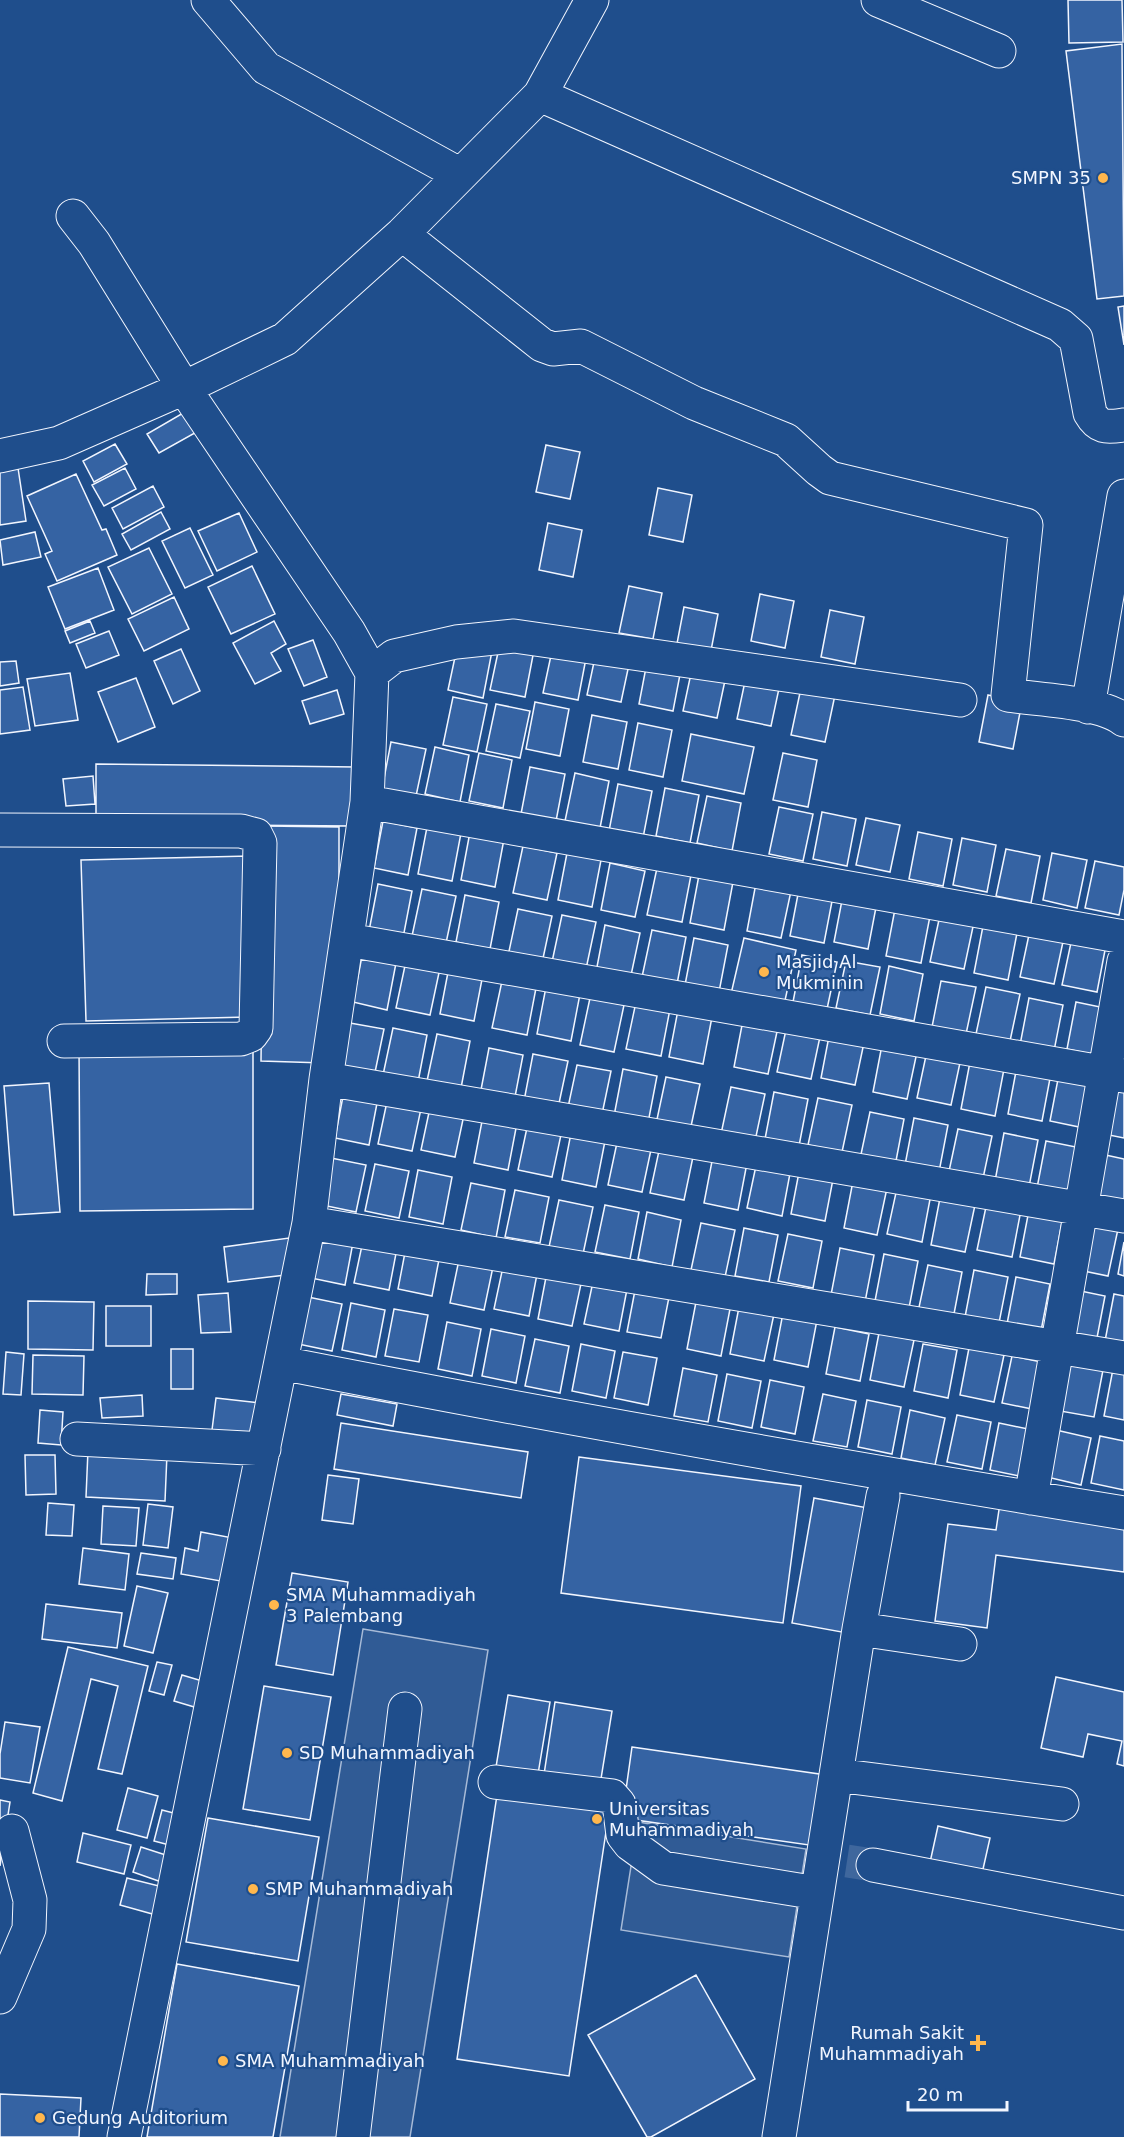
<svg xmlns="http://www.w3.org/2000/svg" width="1124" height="2137" viewBox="0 0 1124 2137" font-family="'DejaVu Sans',sans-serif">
  <rect width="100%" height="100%" fill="#1f4e8c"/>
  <path fill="#305b95" stroke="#a8bbd7" stroke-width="1.5" d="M363 1629 488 1650 410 2137H280Z
    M638 1822 806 1849 789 1957 621 1930Z"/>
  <path fill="#3563a3" stroke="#f2f6ff" stroke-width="1.5" d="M1068 0H1122L1123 42 1069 43Z
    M1122 44 1124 296 1097 299 1066 51Z
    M1124 306V345L1118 307Z
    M190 409 202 429 159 453 147 434Z
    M115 444 127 464 94 482 83 461Z
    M546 445 580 452 570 499 536 492Z
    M18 468 26 521 0 525V471Z
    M125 468 136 489 104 506 92 485Z
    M76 474 102 530 106 529 117 555 57 581 45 554 52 551 27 496Z
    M153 486 164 507 123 529 112 508Z
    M658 488 692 495 683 542 649 535Z
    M161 512 170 529 131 550 122 534Z
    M239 513 257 552 217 571 198 531Z
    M548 523 582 530 573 577 539 570Z
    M190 528 213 575 185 588 162 541Z
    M35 532 41 557 3 565 0 540Z
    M149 548 172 594 132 614 108 567Z
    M252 566 275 614 231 634 208 587Z
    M98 568 114 610 65 629 48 587Z
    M629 586 662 593 653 639 619 633Z
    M760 594 794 601 785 648 751 641Z
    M174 597 189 629 144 651 128 619Z
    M684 607 718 614 709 661 675 654Z
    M830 610 864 617 855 664 821 657Z
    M90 621 95 633 70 643 65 631Z
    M274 621 286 644 271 653 281 671 255 684 233 643Z
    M109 631 119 655 86 668 76 644Z
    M313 640 327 677 304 686 288 649Z
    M458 643 492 651 483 698 448 690Z
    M500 643 534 650 525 697 490 690Z
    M553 646 587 653 578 700 543 693Z
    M597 648 631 655 621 702 587 695Z
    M181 649 200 691 173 704 154 661Z
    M648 657 682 664 673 711 639 704Z
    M16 661 19 683 0 686V662Z
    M693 664 727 671 717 718 683 711Z
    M747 672 781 679 771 726 737 719Z
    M70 673 78 720 35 726 27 679Z
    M136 678 155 727 118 742 98 692Z
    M23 687 30 730 0 734V690Z
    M801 688 835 695 825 742 791 735Z
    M337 690 344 714 310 724 302 701Z
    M988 695 1022 702 1013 749 979 742Z
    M453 697 487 704 477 752 443 745Z
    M535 702 569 709 560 756 526 749Z
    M496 704 530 711 520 758 486 751Z
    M592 715 627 722 618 769 583 762Z
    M638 723 672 730 663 777 629 770Z
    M691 734 754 747 744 794 682 781Z
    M391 742 426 749 416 796 382 789Z
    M435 747 469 755 460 802 425 794Z
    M479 753 512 760 503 808 469 801Z
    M783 753 817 760 808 807 773 800Z
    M96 764 356 767V826L96 824Z
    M530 767 565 774 556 821 521 814Z
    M575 773 609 781 600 828 565 821Z
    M93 776 95 804 66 806 63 779Z
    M618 784 652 791 643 838 609 831Z
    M665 788 699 795 690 843 656 836Z
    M707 796 741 803 732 851 697 843Z
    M779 807 813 814 803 861 769 854Z
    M822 812 856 819 847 866 813 859Z
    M866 818 900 825 890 872 856 865Z
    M383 821 417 828 408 875 374 868Z
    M264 826 339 827V990L324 1063 261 1061Z
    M427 827 461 833 452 881 418 874Z
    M470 832 504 839 495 887 461 880Z
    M918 832 952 839 943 886 909 879Z
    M962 838 996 845 987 892 953 885Z
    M523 846 557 853 547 900 513 893Z
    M1006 849 1040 856 1031 903 996 896Z
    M567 853 601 860 592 907 558 900Z
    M1052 853 1087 860 1077 908 1043 900Z
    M249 856 248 1017 86 1021 81 860Z
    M1095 861 1124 867V890L1119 915 1085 908Z
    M610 863 645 871 635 917 601 910Z
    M657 868 691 875 682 922 647 915Z
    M699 875 733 882 724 930 690 923Z
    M756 883 791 891 781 938 747 931Z
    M378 884 412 891 403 938 369 931Z
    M422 889 456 896 446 943 412 936Z
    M799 889 833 896 824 943 790 936Z
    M465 895 499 902 490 949 456 942Z
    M843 895 877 902 868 949 834 942Z
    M518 909 552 916 542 963 508 956Z
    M895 909 930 916 921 963 886 956Z
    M562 915 596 922 586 969 552 962Z
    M940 915 974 922 964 969 930 962Z
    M605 925 640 933 630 980 596 972Z
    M983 926 1017 933 1008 980 974 973Z
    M652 930 686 937 677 984 642 977Z
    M1030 930 1064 937 1054 984 1020 977Z
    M694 938 728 945 719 992 685 985Z
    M744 938 796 950 784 1005 731 994Z
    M1072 938 1106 945 1097 992 1062 985Z
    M802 955 837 962 827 1009 793 1002Z
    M362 956 396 963 387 1010 353 1002Z
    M406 961 440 968 430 1015 396 1008Z
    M846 961 880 967 870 1015 836 1008Z
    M889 966 923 974 914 1021 880 1014Z
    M449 967 483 974 474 1021 440 1014Z
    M502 981 536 988 527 1035 492 1028Z
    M941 981 976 987 966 1034 932 1027Z
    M546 987 580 994 571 1041 537 1034Z
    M986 987 1020 994 1010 1041 976 1034Z
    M590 998 624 1005 614 1052 580 1045Z
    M1029 998 1063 1005 1054 1051 1020 1045Z
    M636 1002 670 1009 661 1056 626 1049Z
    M1076 1002 1110 1009 1100 1056 1067 1049Z
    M678 1010 712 1017 703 1064 669 1057Z
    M743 1020 778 1027 768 1074 734 1067Z
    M350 1023 384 1029 374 1077 340 1070Z
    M787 1025 821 1032 811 1079 777 1072Z
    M393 1028 427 1035 418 1082 383 1075Z
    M830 1031 865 1038 855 1085 821 1078Z
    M437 1034 470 1041 461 1088 427 1081Z
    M253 1044V1209L80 1211 79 1045Z
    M882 1045 917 1052 907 1099 873 1092Z
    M489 1048 523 1055 514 1102 480 1095Z
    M927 1051 961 1058 951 1105 917 1098Z
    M533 1054 568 1061 558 1108 524 1101Z
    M970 1062 1004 1069 995 1116 961 1109Z
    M577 1065 611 1071 601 1119 567 1112Z
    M1017 1066 1051 1073 1042 1121 1008 1114Z
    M623 1069 657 1076 648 1123 614 1116Z
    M1059 1074 1093 1081 1084 1128 1050 1121Z
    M666 1077 700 1084 690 1131 656 1124Z
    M49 1083 60 1212 14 1215 4 1086Z
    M731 1087 765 1094 755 1141 721 1134Z
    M1113 1087 1124 1089V1138L1104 1134Z
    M344 1091 378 1098 369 1145 335 1138Z
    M774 1092 808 1099 799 1146 765 1139Z
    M388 1097 422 1104 412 1151 378 1144Z
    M818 1098 852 1105 842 1152 808 1145Z
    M431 1103 465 1110 455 1157 421 1150Z
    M870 1112 904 1119 895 1166 860 1159Z
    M483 1116 517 1123 508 1170 474 1163Z
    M914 1118 948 1125 939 1172 905 1165Z
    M528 1123 562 1130 552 1177 518 1170Z
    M958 1129 992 1136 982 1183 948 1176Z
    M571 1133 605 1141 596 1187 562 1180Z
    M1004 1133 1038 1140 1029 1187 995 1181Z
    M618 1138 652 1145 642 1192 608 1185Z
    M1046 1141 1081 1148 1071 1195 1037 1188Z
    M660 1146 694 1152 684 1200 650 1193Z
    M1101 1154 1124 1159V1208L1091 1201Z
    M713 1156 747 1163 738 1210 704 1203Z
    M331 1158 366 1165 356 1212 322 1205Z
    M757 1161 791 1168 782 1216 747 1208Z
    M375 1164 409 1171 399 1218 365 1211Z
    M800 1167 834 1174 825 1221 791 1214Z
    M418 1170 452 1177 443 1224 409 1217Z
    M853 1181 887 1188 877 1235 844 1228Z
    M471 1183 505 1190 496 1238 461 1230Z
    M897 1188 931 1194 922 1242 887 1234Z
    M515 1190 549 1197 540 1243 505 1237Z
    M940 1198 975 1205 965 1252 931 1245Z
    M559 1200 593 1207 583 1254 549 1247Z
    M987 1202 1021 1210 1012 1257 977 1250Z
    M605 1205 639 1212 630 1259 595 1252Z
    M1029 1210 1063 1217 1054 1264 1020 1257Z
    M647 1212 681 1220 672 1267 638 1259Z
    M1083 1222 1118 1229 1108 1276 1074 1269Z
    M701 1223 735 1230 725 1277 691 1270Z
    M744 1228 778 1235 769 1282 735 1276Z
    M320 1230 354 1237 345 1285 311 1278Z
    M788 1234 822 1241 813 1288 778 1281Z
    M364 1236 398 1243 389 1290 354 1283Z
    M289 1238 294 1274 228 1282 224 1247Z
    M407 1242 441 1249 432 1296 398 1289Z
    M1124 1242V1276L1118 1274Z
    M840 1248 874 1255 865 1302 831 1295Z
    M884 1254 918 1261 909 1308 875 1301Z
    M460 1255 494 1262 484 1310 450 1303Z
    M504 1262 538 1269 529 1316 494 1309Z
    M928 1265 962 1272 953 1319 918 1312Z
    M974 1270 1008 1277 999 1323 965 1317Z
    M547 1272 582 1279 572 1326 538 1319Z
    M147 1274H177V1294L146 1295Z
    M594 1277 628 1284 619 1331 584 1324Z
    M1016 1277 1050 1284 1041 1331 1007 1324Z
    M636 1285 670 1292 661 1338 627 1332Z
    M1071 1289 1105 1296 1096 1343 1061 1336Z
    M228 1293 231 1332 201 1333 198 1295Z
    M1114 1294 1124 1296V1345L1105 1341Z
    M308 1297 342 1304 332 1351 298 1344Z
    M28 1301 94 1302 93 1350 28 1349Z
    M696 1302 730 1309 721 1356 687 1349Z
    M351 1303 385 1310 376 1357 342 1350Z
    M106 1306H151V1346H106Z
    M739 1307 774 1314 764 1361 730 1354Z
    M394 1309 428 1315 419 1362 385 1356Z
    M783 1313 817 1320 808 1367 774 1360Z
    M447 1322 481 1329 472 1376 438 1369Z
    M835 1327 869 1334 860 1381 826 1374Z
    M491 1329 525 1336 516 1383 482 1376Z
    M879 1333 914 1340 904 1387 870 1380Z
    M535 1339 569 1346 560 1393 525 1386Z
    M581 1344 615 1351 606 1398 572 1391Z
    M923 1344 957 1350 948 1398 914 1391Z
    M969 1348 1004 1355 994 1402 960 1395Z
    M171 1349H193V1389H171Z
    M6 1352 24 1354 21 1395 3 1394Z
    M623 1352 657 1358 648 1405 614 1398Z
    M33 1355 84 1356 83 1395 32 1394Z
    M1012 1356 1046 1363 1037 1410 1002 1403Z
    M1069 1364 1103 1370 1094 1417 1060 1411Z
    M683 1368 717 1375 708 1422 674 1416Z
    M1113 1369 1124 1372V1420L1104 1416Z
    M727 1374 761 1381 752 1428 718 1421Z
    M770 1380 804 1387 795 1434 761 1427Z
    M341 1394 397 1404 393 1426 337 1415Z
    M823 1394 856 1401 847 1447 813 1441Z
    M142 1395 143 1416 102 1418 100 1398Z
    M216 1398 261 1403 257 1436 212 1430Z
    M867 1400 901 1407 892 1454 858 1447Z
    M40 1410 63 1412 61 1445 38 1443Z
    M910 1410 945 1418 935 1465 901 1458Z
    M957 1415 991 1422 982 1469 947 1462Z
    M341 1423 528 1452 521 1498 334 1469Z
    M999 1423 1033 1430 1024 1477 990 1470Z
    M1056 1430 1091 1438 1081 1485 1047 1477Z
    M1100 1436 1124 1441V1490L1091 1483Z
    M88 1450 167 1454 165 1501 86 1497Z
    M25 1455H55L56 1494 26 1495Z
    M579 1457 801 1486 783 1623 561 1593Z
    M328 1475 359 1479 353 1524 322 1520Z
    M814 1498 868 1508 847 1633 792 1623Z
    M48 1503 74 1505 72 1536 46 1535Z
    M1000 1503 1124 1520V1572L996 1555 987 1628 935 1621 948 1524 996 1530Z
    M148 1504 173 1507 168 1548 143 1545Z
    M103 1506 139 1508 136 1546 101 1544Z
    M201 1532 233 1538 226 1582 181 1574 185 1548 198 1551Z
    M83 1548 129 1554 125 1590 79 1584Z
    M141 1553 176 1558 173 1579 137 1574Z
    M292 1573 348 1582 333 1675 276 1665Z
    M137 1586 168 1593 153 1653 124 1646Z
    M46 1604 122 1613 117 1648 42 1639Z
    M68 1647 148 1666 122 1774 98 1769 118 1686 91 1679 62 1801 33 1793Z
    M157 1662 172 1665 164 1695 149 1691Z
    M182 1675 209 1683 201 1709 174 1701Z
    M1056 1677 1124 1692V1766L1117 1764 1122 1741 1088 1734 1083 1757 1041 1748Z
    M264 1686 331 1697 310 1820 243 1809Z
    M508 1695 550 1702 537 1780 495 1773Z
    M555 1702 612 1711 599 1791 543 1781Z
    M5 1722 40 1727 30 1783 0 1778V1754Z
    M632 1747 833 1776 823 1847 622 1818Z
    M128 1788 158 1796 147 1838 117 1830Z
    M497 1795 609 1812 569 2076 457 2059Z
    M0 1800 10 1802 0 1866Z
    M162 1810 185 1816 177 1847 154 1841Z
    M208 1818 319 1837 298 1961 186 1942Z
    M938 1826 990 1838 981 1878 929 1867Z
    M83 1833 131 1845 124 1874 77 1862Z
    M141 1847 175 1858 167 1884 133 1872Z
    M127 1878 163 1887 156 1915 120 1905Z
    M177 1964 299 1986 273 2137H147Z
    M696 1975 755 2079 651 2137H647L588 2035Z
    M0 2094 81 2098 79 2137H0Z"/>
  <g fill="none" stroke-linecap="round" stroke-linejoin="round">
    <path stroke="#3f679d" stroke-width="33" stroke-dasharray="33 16" stroke-linecap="butt" d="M847 1861 873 1865"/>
    <g stroke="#f2f6ff" stroke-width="35">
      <path id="minor" d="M208 0 266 68 459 174
        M878 0 999 51
        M540 95 1060 325 1076 339 1090 413C1099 429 1107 427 1124 425
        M73 216 94 243 184 388 349 632 372 673 367 802 326 1079 309 1223 124 2137
        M402 234 542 345 553 349 581 346 694 403 786 440 819 470 830 478 1026 525 1008 695C1038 700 1100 701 1124 720
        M0 456 59 443 184 388 285 339 402 234 540 95 592 0
        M372 673 394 656 456 642 514 636 960 700
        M1088 707 1124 496
        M367 802 1124 937
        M0 830 241 831 256 835 260 843 256 1028 251 1035 241 1039 64 1041
        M348 940 1124 1076
        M326 1079 1124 1216
        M309 1223 1124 1358
        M281 1363C561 1418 842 1467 1124 1513
        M77 1439 264 1449
        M1031 1498 1124 961
        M859 1629 960 1644
        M836 1775 1062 1804
        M495 1782 612 1796 619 1804 623 1835 630 1844 663 1868 817 1893
        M873 1865 1124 1913
        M0 1997 29 1929 30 1900 12 1831
        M353 2137 405 1709
        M779 2137 859 1629 883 1496"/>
    </g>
    <use href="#minor" stroke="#1f4e8c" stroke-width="33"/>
  </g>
  <g fill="#ffb74d" stroke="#1f4e8c" stroke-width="2">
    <circle cx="1103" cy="178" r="6"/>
    <circle cx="764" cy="972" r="6"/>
    <circle cx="274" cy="1605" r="6"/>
    <circle cx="287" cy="1753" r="6"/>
    <circle cx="597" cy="1819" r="6"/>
    <circle cx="253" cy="1889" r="6"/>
    <path d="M975 2034h6v6h6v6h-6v6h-6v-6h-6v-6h6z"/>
    <circle cx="223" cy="2061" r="6"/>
    <circle cx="40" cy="2118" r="6"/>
  </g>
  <g text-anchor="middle" stroke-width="4.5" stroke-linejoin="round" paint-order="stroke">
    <g font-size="18" fill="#f2f6ff" stroke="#1f4e8c" text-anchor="start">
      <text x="1091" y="184" text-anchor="end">SMPN 35</text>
      <text x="776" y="968">Masjid Al<tspan x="776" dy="21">Mukminin</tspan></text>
      <text x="286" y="1601">SMA Muhammadiyah<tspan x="286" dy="21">3 Palembang</tspan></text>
      <text x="299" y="1759">SD Muhammadiyah</text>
      <text x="609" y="1815">Universitas<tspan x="609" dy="21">Muhammadiyah</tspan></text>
      <text x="265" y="1895">SMP Muhammadiyah</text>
      <text x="964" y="2039" text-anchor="end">Rumah Sakit<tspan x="964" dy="21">Muhammadiyah</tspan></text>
      <text x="235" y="2067">SMA Muhammadiyah</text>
      <text x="52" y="2124">Gedung Auditorium</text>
    </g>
  </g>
  <path d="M908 2101v9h99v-9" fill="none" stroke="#f2f6ff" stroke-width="3"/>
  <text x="917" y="2101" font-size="18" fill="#f2f6ff" stroke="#1f4e8c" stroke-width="4.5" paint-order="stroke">20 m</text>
</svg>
